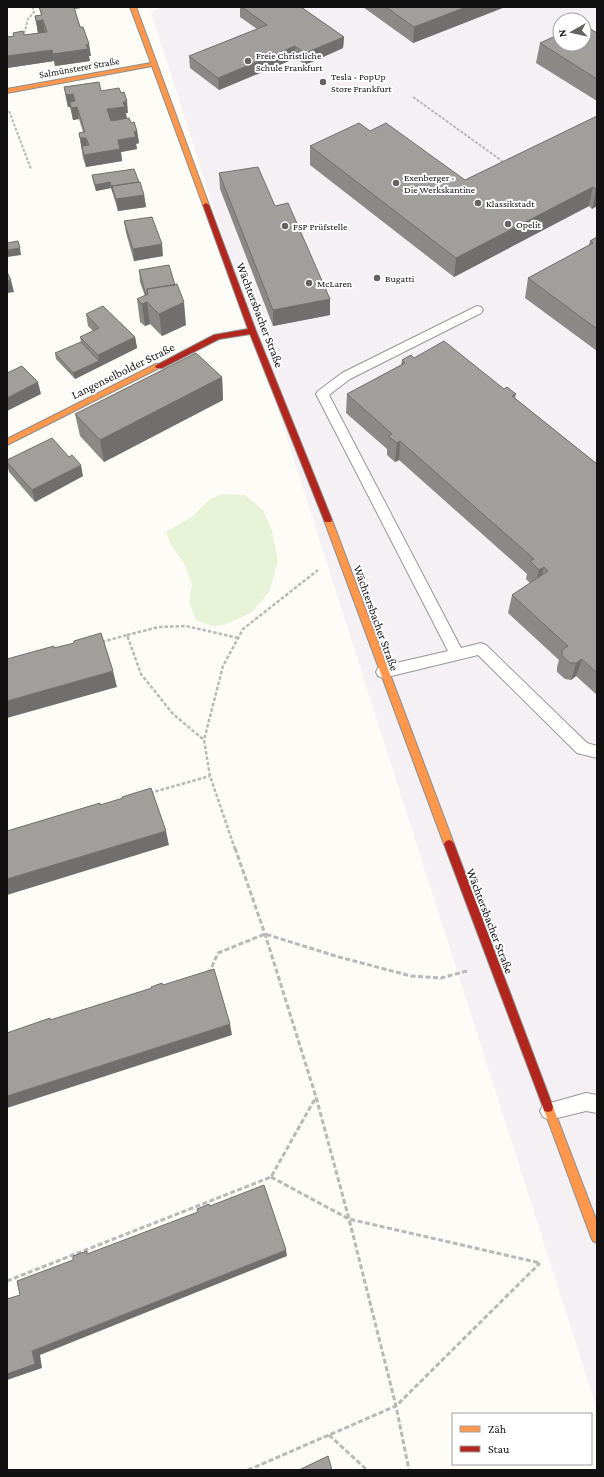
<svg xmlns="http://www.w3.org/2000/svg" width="604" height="1477" viewBox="0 0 604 1477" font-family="'Crimson Pro',serif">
  <rect width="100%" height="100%" fill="#fdfcf7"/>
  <path fill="#f5f0f3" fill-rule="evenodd" d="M163 7H597V1409L151 12ZM560 20H584V44H560Z"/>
  <path fill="#e7f3d7" d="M222 494 245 495 263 510 272 531 278 561 269 592 251 613 224 625 211 626 196 620 189 602 192 585 184 563 171 545 166 532 193 516 210 499Z"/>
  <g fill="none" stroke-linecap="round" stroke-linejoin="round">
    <g stroke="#979795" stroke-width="2">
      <path id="lane" d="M477 306 481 307 483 310 481 313 350 379 329 395 461 648 481 643 486 645 587 743 597 746V758L577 753 478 655 383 678 378 676 376 672 378 668 383 666 448 651 316 394 318 391 342 373Z
        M586 1093 597 1095V1113L586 1111 549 1120 543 1117 540 1111 543 1105Z"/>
    </g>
    <g stroke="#8e8d8b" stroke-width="2">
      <path id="slow" d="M130 7H136L209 205 208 206 206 207 203 205 152 66 7 93V89L151 63Z
        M156 364H162L163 366 7 445V439Z
        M328 517 332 520 454 844 452 847 449 848 446 847 444 844 324 520Z
        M548 1102 552 1103 553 1107 597 1222V1243L593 1241 591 1237 543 1107 544 1103Z"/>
    </g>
    <g stroke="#8e8d8b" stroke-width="2">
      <path id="jam" d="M206 203 209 205 256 331 332 520 331 522H325L324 520 250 334 219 339 162 368H156L155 366 214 335 248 329 203 205Z
        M449 840 452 841 454 844 553 1107 552 1111 548 1112 544 1111 543 1107 444 844 446 841Z"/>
    </g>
    <path stroke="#b9b9b8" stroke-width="2" stroke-dasharray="3 1.5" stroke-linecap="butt" d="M23 38 28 19 34 12 33 7
      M413 97 505 163
      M9 111 31 169"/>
    <path stroke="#b9b9b8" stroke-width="2.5" stroke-dasharray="3.5 2" stroke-linecap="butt" d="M127 635 159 627 186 626 238 638
      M102 642 127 635 141 674 173 714 204 740
      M150 793 210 776
      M235 849 210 776 204 740 223 666 243 629 318 570"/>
    <path stroke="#b9b9b8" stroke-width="3" stroke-dasharray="5 2.5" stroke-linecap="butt" d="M235 848 265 934 316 1097 349 1219 396 1406 409 1470
      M207 972 210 971 218 953 265 934 339 957 411 976 441 978 467 971
      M271 1177 349 1219 540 1263
      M7 1281 271 1177 316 1097
      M329 1435 367 1470
      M248 1470 396 1406 540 1263"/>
    <use href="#lane" fill="#fffffe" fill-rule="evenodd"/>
    <use href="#slow" fill="#ff974d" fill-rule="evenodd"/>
    <use href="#jam" fill="#b3261e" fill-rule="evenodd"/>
  </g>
  <path fill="#8a8986" d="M39 7H88L74 9 91 56H89L90 61 55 66 54 61 7 68V37L14 36 13 33 24 35 38 33 35 16 41 15Z
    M240 7H301L344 37 343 48 305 65 296 58 219 90 190 68 189 56 257 29 240 17Z
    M363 7H505L413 43Z
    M597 33V101L536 63 540 43Z
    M64 87 101 91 128 113H126V118L137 131 139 143 136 144 137 149 121 152 122 161 86 167 83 158 79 133 83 132 79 119 73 120 70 107H68L66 99Z
    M597 116V206L592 209 589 206 454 277 310 165V146L370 131 465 180Z
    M219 173 330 315 273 326 220 189Z
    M92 175 139 182 144 195 146 207 118 211 111 188 96 191 93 181Z
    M124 221 163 256 134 261 126 233Z
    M597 237V351L525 298 528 278 589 245 590 241Z
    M139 270 186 325 162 336 150 324 145 326 140 322 137 299 145 296 140 282Z
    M86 314 135 337 137 348 75 379 56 359 55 353 81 342 80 337 93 331 88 326Z
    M414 358 516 394 515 398 597 464V695L576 676 571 680 565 679 557 672V667L559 660 508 613 512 595 530 583 526 579 527 574 399 460 395 462 387 455V449L346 413 347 394 401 365 402 360Z
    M222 377 223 400 104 462 80 436 75 414Z
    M7 460 83 476 35 502 9 472 7 464Z"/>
  <path fill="#716f6d" d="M72 7H88L73 9Z
    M466 7H505L413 43 414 27Z
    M43 20 45 32 38 33 36 21Z
    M344 37 343 48 305 65V53Z
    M89 44 91 56H89L90 61 55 66 53 54Z
    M295 46 296 58 219 90 218 78Z
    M52 50 54 61 7 68V56Z
    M73 94 75 106 70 102V107H68L66 95Z
    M127 101 128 113H126L127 118 109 121 107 109 123 102Z
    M77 107 79 119 73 120 71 108Z
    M137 131 139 143 136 144 137 149 121 152 122 161 86 167 84 155 134 132Z
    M80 138H86L88 149 82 146V150Z
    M110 182 111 188 96 191 95 185Z
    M593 187 589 206 454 277 456 258Z
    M596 189H597V206L592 209Z
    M144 195 146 207 118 211 116 199Z
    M162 244 163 256 134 261 133 249Z
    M20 248 21 255 7 257V250Z
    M11 280 14 292 7 293V281Z
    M330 299V315L273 326V310Z
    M147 302 150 324 145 326 142 304Z
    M184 302 186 325 162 336 159 314Z
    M135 337 137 348 75 379 73 373 99 361 98 355Z
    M222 377 223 400 104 462 100 440Z
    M38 382 41 394 7 411V398Z
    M400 441 399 460 395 462 397 443Z
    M81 465 83 476 35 502 32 490Z
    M544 567 539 584 535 587 539 570Z
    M582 659 576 676 571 680 576 663Z
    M113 671 117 687 7 718V701Z
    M166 831 169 845 7 895V879Z
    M230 1024 232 1035 7 1108V1096Z
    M286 1250 287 1256 40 1355 42 1368 7 1380V1374L32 1351Z"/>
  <path fill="#a19f9c" stroke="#716f6d" d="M39 7H74L80 27H83L89 44 86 45 88 49 53 54 52 50 7 56V37L14 36 13 33 23 31 24 35 47 32 43 20 36 21 35 16 42 15Z
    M242 7H301L344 37 305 53 295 46 218 78 189 56 267 25Z
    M386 7H466L414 27Z
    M584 25 597 33V79L540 43 560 34V44H584Z
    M99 82 101 91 119 88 121 93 124 92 127 101 123 102 125 107 107 109 111 121 129 118 131 123 134 122 137 131 134 132 136 137 118 140 120 149 84 155 82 146 89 145 86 138H80L79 133 85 132 77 107 71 108 70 102 75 101 73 94 66 95 64 87Z
    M597 116V189H596L593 187 456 258 310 146 359 123 370 131 386 123 465 180Z
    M258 167 275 206 288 203 330 299 273 310 219 173Z
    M134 169 139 182 112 186 113 192 110 182 95 185 92 175Z
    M140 182 144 195 116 199 112 186Z
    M152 217 162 244 133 249 124 221Z
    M597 237V329L528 278 593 243 590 241Z
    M18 241 20 248 7 250V243Z
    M169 265 175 285 147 289V295H146L139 270Z
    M7 272 11 280 7 281Z
    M177 284 184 302 159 314 147 302 142 304 137 299 148 294 147 289Z
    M103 306 135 337 98 355 80 337 99 328 86 314Z
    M444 341 504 389 507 387 516 394 512 396 597 464V673L582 659 576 663H570L562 656V650L568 646 512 595 548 571 544 567 539 570 530 561 534 559 400 441 397 443 388 436 392 434 347 394 405 363 402 360 411 355 414 358Z
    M81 342 99 361 73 373 55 353Z
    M196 353 222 377 100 440 75 414Z
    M22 366 38 382 7 398V373Z
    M52 438 69 457 72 455 81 465 32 490 7 462V460Z
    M101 633 113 671 7 701V659L54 646V648L74 643V641Z
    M151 788 166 831 7 879V831L100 803V805L123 798 122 797Z
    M214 969 230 1024 7 1096V1033L50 1018V1020L152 988 151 987 162 983 163 985Z
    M264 1185 286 1250 32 1351 35 1364 7 1374V1299L20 1295 17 1281 73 1260V1256L87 1251V1254L198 1212 197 1209 209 1204 210 1206Z
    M328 1456 332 1470H299Z"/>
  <g fill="#646362" stroke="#fff" stroke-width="1.5">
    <circle cx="248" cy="61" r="4"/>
    <circle cx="323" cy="82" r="4"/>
    <circle cx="396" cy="183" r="4"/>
    <circle cx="478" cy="203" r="4"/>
    <circle cx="508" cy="224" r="4"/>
    <circle cx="285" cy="226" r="4"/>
    <circle cx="377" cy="278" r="4"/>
    <circle cx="309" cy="283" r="4"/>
  </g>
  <g text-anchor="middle" stroke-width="4" stroke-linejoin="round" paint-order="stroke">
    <g font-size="10" fill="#111" stroke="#fff" text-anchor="start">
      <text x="256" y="59">Freie Christliche<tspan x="256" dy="12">Schule Frankfurt</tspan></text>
      <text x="331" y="80">Tesla - PopUp<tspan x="331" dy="12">Store Frankfurt</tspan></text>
      <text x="404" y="181">Exenberger -<tspan x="404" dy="12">Die Werkskantine</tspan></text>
      <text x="486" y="207">Klassikstadt</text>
      <text x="516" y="228">Opelit</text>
      <text x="293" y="230">FSP Prüfstelle</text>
      <text x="385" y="282">Bugatti</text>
      <text x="317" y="287">McLaren</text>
    </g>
    <g font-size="10" fill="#111" stroke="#fff">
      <text transform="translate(79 67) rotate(-10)" y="4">Salmünsterer Straße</text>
    </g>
    <g font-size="12" fill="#111" stroke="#fff">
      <text transform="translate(260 315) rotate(69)" y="4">Wächtersbacher Straße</text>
      <text transform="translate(123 371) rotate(-26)" y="4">Langenselbolder Straße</text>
      <text transform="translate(376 618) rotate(70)" y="4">Wächtersbacher Straße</text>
      <text transform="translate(490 921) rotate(69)" y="4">Wächtersbacher Straße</text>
    </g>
  </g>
  <rect width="604" height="1477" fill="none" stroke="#111111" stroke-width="16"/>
  <rect x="452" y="1413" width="140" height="52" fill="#ffffff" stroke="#a0a0a0"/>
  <rect x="460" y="1426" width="20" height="6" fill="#ff974d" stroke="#a0a0a0"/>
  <text x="488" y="1433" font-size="12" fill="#111111">Zäh</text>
  <rect x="460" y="1446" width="20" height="6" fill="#b3261e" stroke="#a0a0a0"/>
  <text x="488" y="1453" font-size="12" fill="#111111">Stau</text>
  <g transform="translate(572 32) rotate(262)"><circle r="19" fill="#ffffff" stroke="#a0a0a0"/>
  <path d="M0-3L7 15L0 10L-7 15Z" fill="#646362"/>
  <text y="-6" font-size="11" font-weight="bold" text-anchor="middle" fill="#111111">N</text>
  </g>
</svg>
